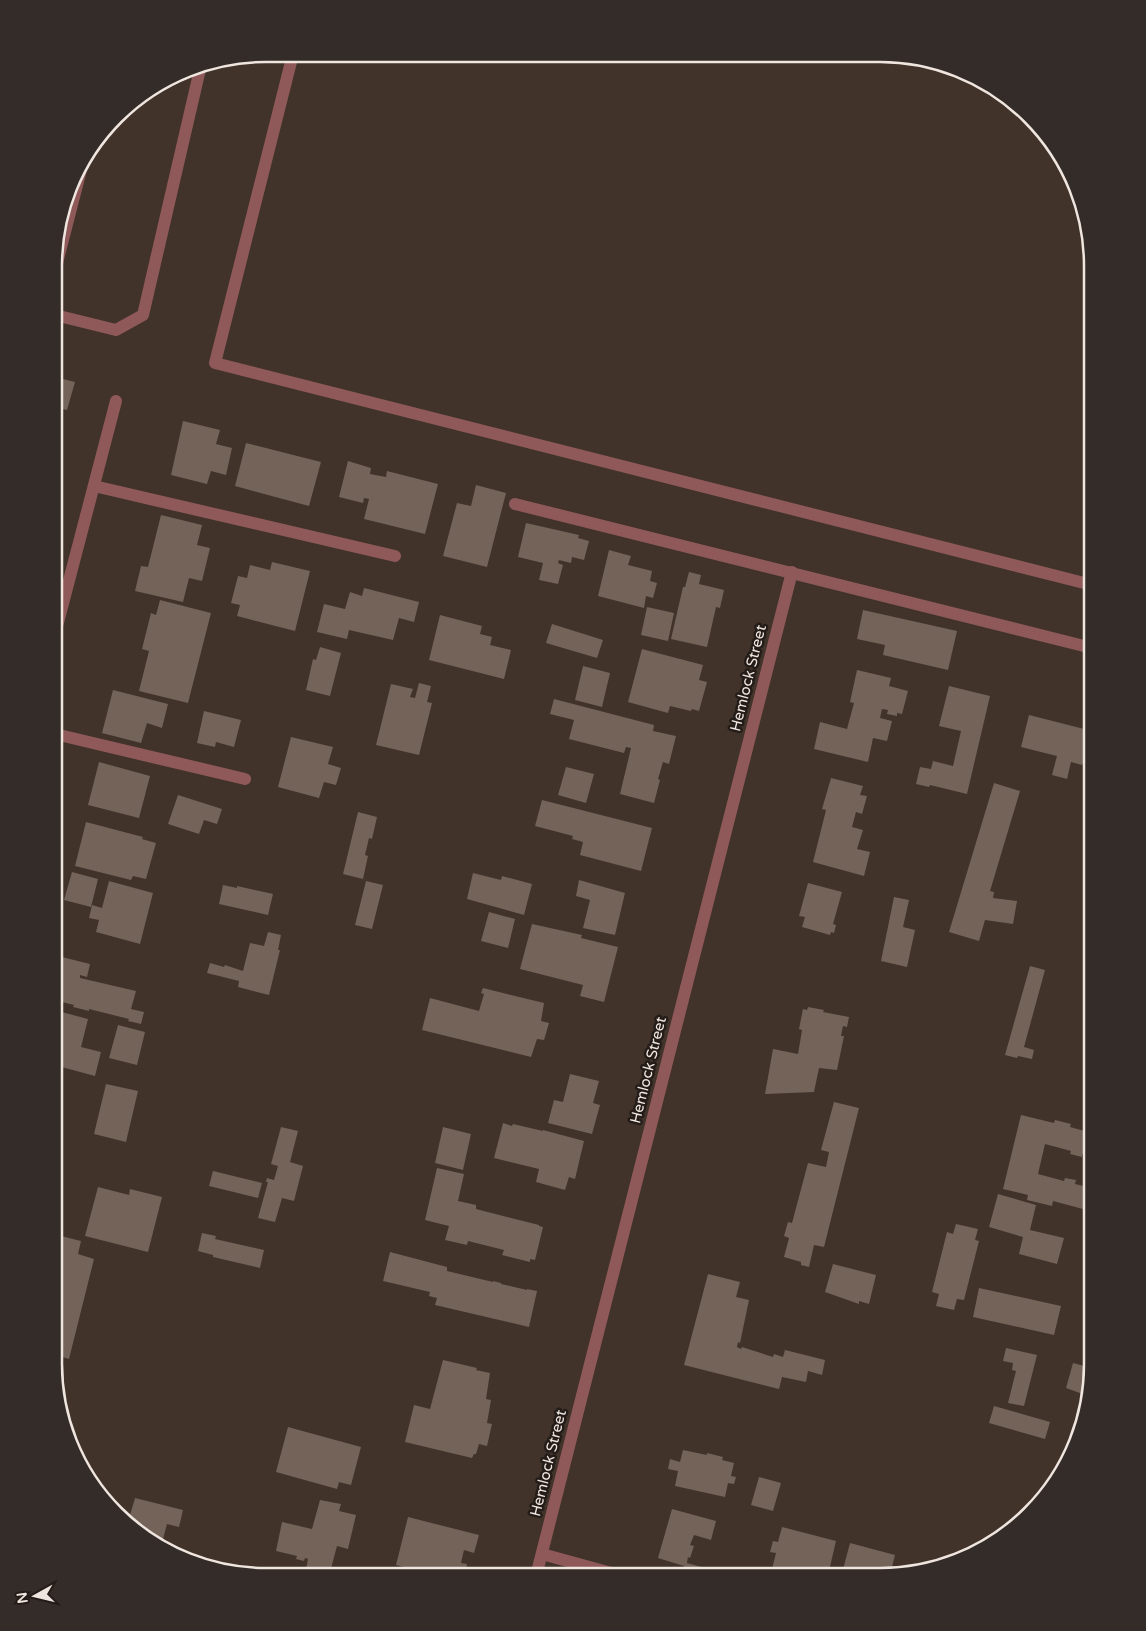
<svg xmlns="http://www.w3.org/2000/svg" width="1146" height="1631" viewBox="0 0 1146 1631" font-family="'Varela Round',sans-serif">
  <rect width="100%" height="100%" fill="#41332a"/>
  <path fill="#736358" d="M55 377 75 382 67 410 55 407Z
    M183 421 220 430 216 444 232 448 226 475 211 471 207 484 171 475Z
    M246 443 321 462 309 506 235 486Z
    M348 461 371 468 370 474 386 477 387 471 438 484 425 534 364 519 369 499 364 498 363 503 339 497Z
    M476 485 506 493 487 567 443 556 457 503 471 506Z
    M161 515 202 525 197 545 210 548 202 581 189 578 183 602 135 591 141 566 148 567Z
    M526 523 579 535 578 538 589 541 584 560 572 557 571 563 559 560 558 563 563 565 558 584 539 580 543 563 518 557Z
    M609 550 631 556 628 565 652 571 650 581 657 583 653 598 646 596 644 608 598 596Z
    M272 562 310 571 295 631 237 616 240 605 231 603 238 576 247 578 250 565 270 570Z
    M689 572 701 575 699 584 724 590 720 608 716 607 707 647 671 639 683 587H685Z
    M364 588 419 602 414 622 399 618 393 640 349 630 347 639 317 632 324 604 345 609 350 592 362 596Z
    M160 600 211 613 188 703 139 691 149 651 142 649 151 613 156 615Z
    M647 607 674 613 668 641 641 635Z
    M863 610 957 631 948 670 883 655 885 645 857 639Z
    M440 615 482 626 480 634 492 637 490 645 511 650 504 679 429 660Z
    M552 624 603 640 597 658 546 643Z
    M320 647 341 653 330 696 306 690 313 659 316 660Z
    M642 649 703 665 699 680 707 682 699 711 692 709 691 711 670 706 668 713 628 702Z
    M583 666 610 673 602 707 575 700Z
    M857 670 891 678 889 686 908 691 902 714 897 713V716L887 714 888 710 882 709 880 718 892 721 887 741 873 738 868 762 814 749 820 722 847 729 854 703 850 702Z
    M419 683 431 686 427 702 432 703 419 755 376 745 391 684 413 689 410 697 415 698Z
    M949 686 990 696 967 794 930 785 929 787 916 784 920 767 931 769 933 761 953 766 961 731 939 726Z
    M113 690 168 704 162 728 147 723 141 743 102 733Z
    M554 699 654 725 653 731 676 736 669 764 663 762 658 779 660 780 654 803 620 794 631 748 626 747 624 753 569 739 574 720 550 714Z
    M204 711 241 720 234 747 216 742 215 747 197 743Z
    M1029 715 1092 731V740L1086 764 1083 763 1082 765 1071 762 1067 779 1052 775 1057 756 1021 747Z
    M291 737 333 747 328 764 341 768 336 785 324 782 319 798 278 787Z
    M99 762 150 776 139 818 88 805Z
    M566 767 594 774 586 803 558 795Z
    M831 778 863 786 860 795 867 796 862 814 856 812 852 827 863 830 857 849 870 852 864 876 813 862 826 810 822 809Z
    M994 783 1020 791 990 891 994 892 993 898 1017 901 1013 924 985 920 979 941 949 932Z
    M178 795 222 809 217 824 204 820 199 834 168 824Z
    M542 800 652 828 641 871 580 855 583 842 572 839 573 836 535 826Z
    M358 812 377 817 372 839 369 838 365 855 368 856 363 879 343 874Z
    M86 822 143 837 142 839 156 843 146 879 133 876 131 880 75 866Z
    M72 872 98 879 91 907 64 900Z
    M473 873 501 880 502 876 532 884 524 915 467 899Z
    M579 880 625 893 615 935 583 928 590 900 576 896Z
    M109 881 153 893 140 944 96 932 99 920 89 918 92 905 102 908Z
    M366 881 383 885 372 929 355 925Z
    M808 883 842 892 833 924 836 925 834 933 831 932 830 935 802 927 805 917 799 916Z
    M223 885 237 888V886L273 894 268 915 219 904Z
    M894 897 909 900 903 927 915 930 907 967 881 961Z
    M489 912 515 919 508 948 481 941Z
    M532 924 582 935 581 938 618 947 604 1002 580 996 583 985 520 969Z
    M268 932 281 935 278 950H280L269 995 238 987 239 981 207 973 210 963 224 967 225 965 243 971 250 943 264 946Z
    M54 955 90 964 87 977 80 975V978L136 991 131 1009 144 1012 141 1024 128 1021 129 1019 89 1009V1011L73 1007 74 1005 54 1000Z
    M1030 966 1045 970 1024 1047 1034 1050 1032 1059 1018 1056 1017 1058 1005 1055Z
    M483 988 544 1003 541 1021 549 1023 544 1040 537 1039 531 1057 422 1030 430 998 479 1011 484 994 481 993Z
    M808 1007 824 1010 823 1012 849 1017 847 1027 843 1026 841 1036H844L837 1070 819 1068 814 1092 765 1094 773 1049 798 1054 802 1030 799 1029 803 1009 807 1010Z
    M54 1010 88 1019 81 1047 101 1052 95 1076 54 1065Z
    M118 1025 145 1032 137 1065 109 1058Z
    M570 1074 599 1081 593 1103 600 1105 592 1134 548 1123 554 1100 563 1102Z
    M106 1084 138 1091 126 1142 94 1134Z
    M834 1102 859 1108 824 1247 814 1245 809 1267 801 1265V1262L784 1257 789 1238 784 1236 788 1222 792 1223 808 1163 826 1167 829 1152 821 1150Z
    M1021 1115 1054 1123 1055 1120 1071 1124 1070 1127 1092 1133V1156L1082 1154V1157L1070 1154 1071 1151 1045 1144 1038 1174 1064 1181 1065 1178 1076 1180 1075 1184 1088 1187 1083 1209 1053 1201 1052 1206 1027 1200 1028 1195 1003 1189Z
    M503 1123 512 1126 513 1124 543 1131V1130L584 1141 575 1179 569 1177 565 1190 536 1182 539 1169 494 1158Z
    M281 1127 298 1131 290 1162 303 1166 294 1201 282 1198 275 1222 258 1218 268 1182H266L267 1178 274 1180 278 1166 271 1164Z
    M443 1127 471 1134 463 1170 435 1163Z
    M437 1168 464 1174 458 1201 476 1205V1209L539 1225V1226L543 1227 535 1260 530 1259V1262L502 1255 504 1250 468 1241 467 1245 445 1240 449 1226 425 1220Z
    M213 1171 262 1183 258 1198 209 1186Z
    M98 1187 129 1195 130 1189 162 1197 148 1252 85 1236Z
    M998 1194 1036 1205 1030 1230 1064 1238 1057 1264 1019 1254 1023 1237 989 1227Z
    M956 1224 978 1229 975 1240 979 1241 964 1300 957 1299 954 1310 936 1306 939 1294 932 1292 947 1232 953 1234Z
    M202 1233 216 1236 215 1239 264 1250 260 1268 213 1257V1255L198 1251Z
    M57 1235 81 1241 78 1254 94 1259 69 1359 56 1355 55 1362 54 1247Z
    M390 1252 447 1267V1271L493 1282V1281L501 1283V1284L527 1290V1289L537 1291 529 1327 435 1305 437 1298 429 1296 430 1292 383 1281Z
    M833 1264 876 1275 869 1304 859 1301V1304L825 1292Z
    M708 1274 740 1282 736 1297 749 1300 740 1343 738 1342 737 1347 741 1349 742 1347 773 1357 774 1354 783 1357 785 1350 825 1360 822 1375 808 1371 806 1382 782 1377 779 1389 684 1365Z
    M979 1288 1061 1306 1054 1335 973 1317Z
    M1006 1348 1037 1355 1024 1406 1008 1403 1016 1371 1012 1370 1013 1363 1003 1361Z
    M443 1360 477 1368 476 1370 490 1373 486 1399 491 1400 487 1423 492 1424 487 1446 479 1444 476 1454H474L472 1458 405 1442 414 1405 430 1409Z
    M1073 1363 1092 1368V1379L1088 1396 1066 1388Z
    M994 1406 1050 1422 1045 1439 989 1423Z
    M288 1427 361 1447 351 1485 339 1482 337 1489 276 1472Z
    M683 1450 707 1455V1453L723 1457 722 1460 734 1463 731 1476 736 1477 734 1484 728 1483 725 1497 675 1486 678 1471 668 1469 670 1459 680 1462Z
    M759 1477 781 1483 773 1511 751 1505Z
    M135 1498 183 1510 179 1527 167 1524 162 1543 154 1540 153 1542 137 1533 128 1522Z
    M320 1500 341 1504 339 1511 356 1515 348 1549 337 1546 329 1576H294L296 1569H299V1567L306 1569 308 1559 305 1558 304 1561 296 1559 297 1556 276 1551 282 1522 312 1529Z
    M672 1509 716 1521 711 1540 694 1535 690 1545 694 1546 690 1558 688 1557 687 1563 709 1569 707 1577H681L684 1566 658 1558Z
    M408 1517 479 1535 474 1553 464 1550 461 1563 467 1564 465 1572 459 1571 458 1576H428L412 1572V1569L396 1565Z
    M782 1527 836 1541 829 1571 814 1568 812 1577H786L771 1573 776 1553 770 1552 773 1541 778 1542Z
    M850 1543 895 1555 890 1575 880 1577H841Z"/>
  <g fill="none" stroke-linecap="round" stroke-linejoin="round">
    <path stroke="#8f5959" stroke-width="12" d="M293 54 215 363 1092 585
      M56 267 84 158
      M55 315 116 330 143 315 201 65
      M94 486 395 556
      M515 504 1092 648
      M55 734 245 779
      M542 1554 626 1577"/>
    <path stroke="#8f5959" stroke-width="12" d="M55 634 116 401
      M536 1576 792 572"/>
  </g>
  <g text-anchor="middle" stroke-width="5" stroke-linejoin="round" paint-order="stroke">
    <g font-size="15" fill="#f0e6e0" stroke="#231c18">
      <text transform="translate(748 678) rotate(-76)" y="5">Hemlock Street</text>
      <text transform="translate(648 1070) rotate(-76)" y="5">Hemlock Street</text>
      <text transform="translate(548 1463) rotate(-76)" y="5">Hemlock Street</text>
    </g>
  </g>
  <path d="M0 0H1146V1631H0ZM266 62H880A204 204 0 0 1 1084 266V1364A204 204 0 0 1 880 1568H266A204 204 0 0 1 62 1364V266A204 204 0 0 1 266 62Z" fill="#332c28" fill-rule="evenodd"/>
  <path fill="none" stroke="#f0e6e0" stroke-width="2.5" d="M266 62H880A204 204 0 0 1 1084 266V1364A204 204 0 0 1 880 1568H266A204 204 0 0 1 62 1364V266A204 204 0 0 1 266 62Z"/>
  <g transform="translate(35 1596) rotate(262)" stroke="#231c18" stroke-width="4" paint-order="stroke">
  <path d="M0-4L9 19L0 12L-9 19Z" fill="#f0e6e0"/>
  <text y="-8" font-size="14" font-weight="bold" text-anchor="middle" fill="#f0e6e0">N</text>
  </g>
</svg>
